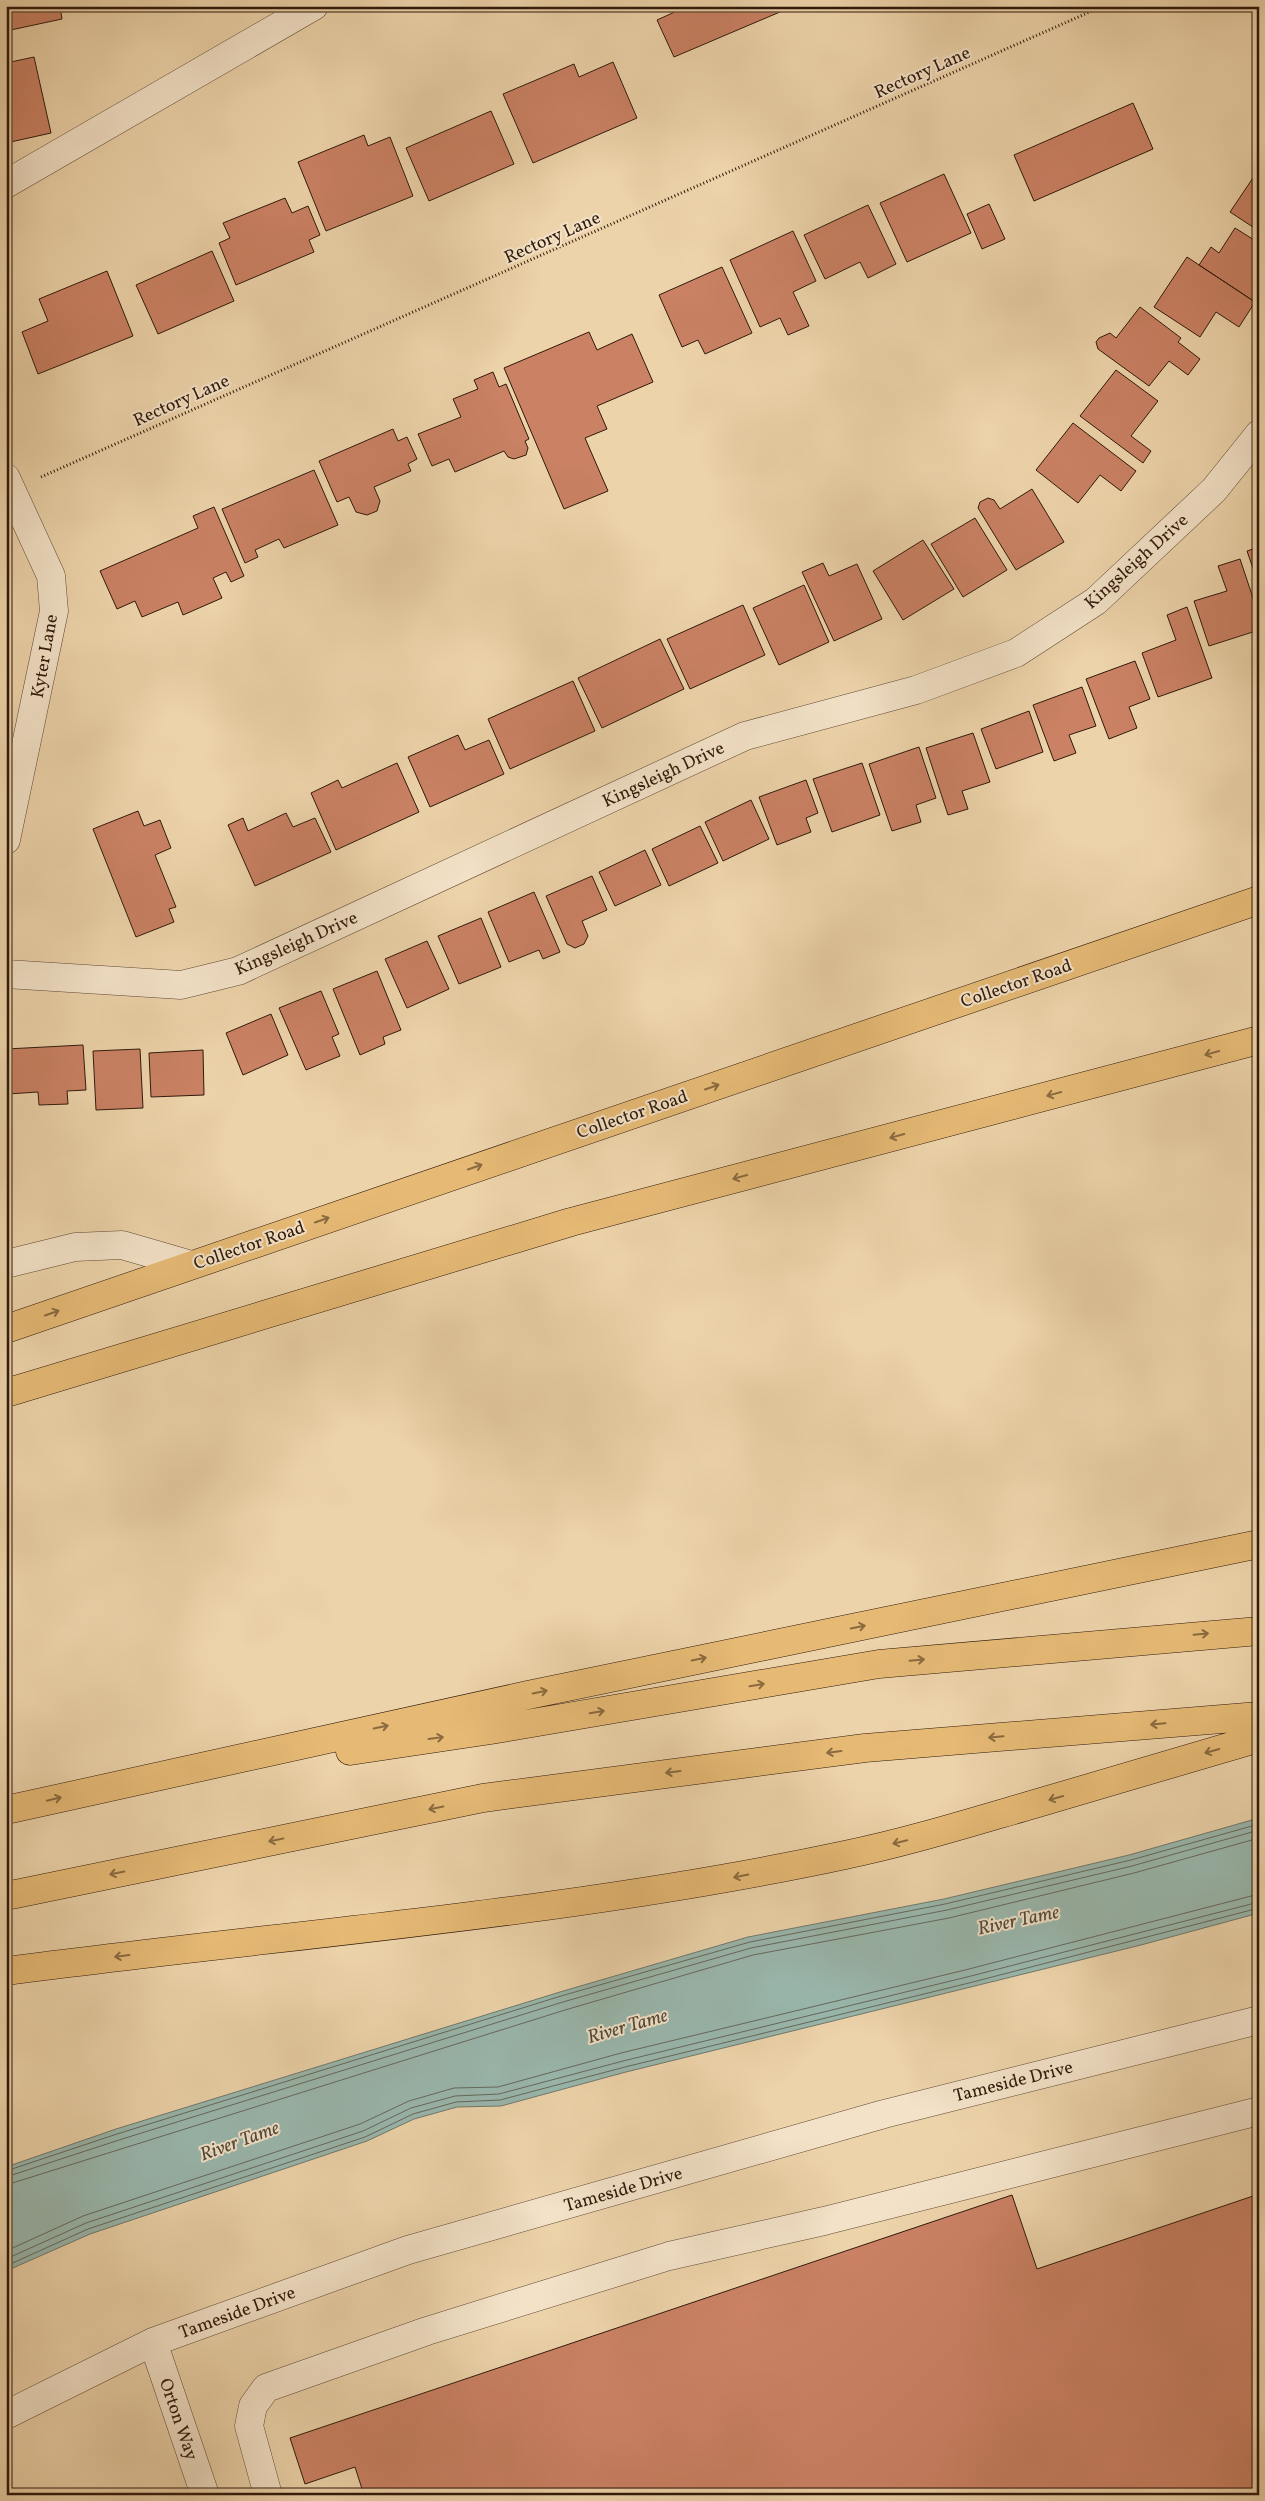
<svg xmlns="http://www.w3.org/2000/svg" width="1265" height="2501" viewBox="0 0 1265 2501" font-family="Vollkorn,serif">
  <rect width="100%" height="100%" fill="#edd3aa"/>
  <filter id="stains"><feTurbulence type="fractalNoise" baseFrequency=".004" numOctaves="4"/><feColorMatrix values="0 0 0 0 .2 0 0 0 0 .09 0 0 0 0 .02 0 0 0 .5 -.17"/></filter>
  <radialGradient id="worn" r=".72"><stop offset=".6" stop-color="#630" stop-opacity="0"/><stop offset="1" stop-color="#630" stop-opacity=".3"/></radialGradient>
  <path fill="#99b7ad" stroke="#6f786c" d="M1259 1818V1913L1141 1945 626 2072 501 2106 457 2107 414 2119 367 2141 90 2234 6 2271V2167L116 2129 560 1992 748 1937 944 1899 1129 1855Z"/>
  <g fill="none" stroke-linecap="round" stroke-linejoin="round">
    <path stroke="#64685c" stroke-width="1" d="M6 2171 117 2134 561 1996 750 1942 945 1904 1131 1860 1259 1824
      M6 2177 119 2140 563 2002 751 1948 947 1910 1132 1866 1259 1830
      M6 2185 565 2010 753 1955 949 1918 1134 1873 1259 1838
      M6 2251 83 2216 360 2124 409 2101 454 2088 498 2087 621 2053 965 1970 1259 1894
      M6 2259 86 2223 363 2131 411 2108 455 2096 499 2094 623 2061 967 1977 1259 1902
      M6 2266 88 2229 365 2137 413 2114 456 2102 500 2100 625 2067 969 1983 1259 1908"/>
  </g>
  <path fill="#ca8164" stroke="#2f190b" d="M6 6H60L62 19 6 31Z
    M688 6H794L674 57 657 20Z
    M34 57 51 133 6 143V63Z
    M613 62 637 118 533 163 503 94 574 64 579 77Z
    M1133 103 1153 149 1034 201 1014 155Z
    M491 111 514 164 429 201 406 148Z
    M364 135 368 146 390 137 413 196 326 231 298 162Z
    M1259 169V231L1230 212Z
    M944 174 971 233 907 262 880 203Z
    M285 198 292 213 308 206 320 235 309 240 314 252 236 285 219 243 230 238 223 223Z
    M989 204 1005 239 982 249 967 214Z
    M868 205 896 264 868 278 860 262 825 279 804 235Z
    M1235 228 1259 243V296L1255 302 1199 265 1211 247 1219 253Z
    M793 231 816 281 793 292 809 326 788 335 780 318 760 327 730 260Z
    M212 251 234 301 158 334 136 285Z
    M1187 257 1255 302 1239 327 1216 312 1200 337 1154 307Z
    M722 267 752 333 705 354 698 340 682 347 659 295Z
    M107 271 133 336 38 374 22 332 48 321 39 299Z
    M1140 307 1181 338 1178 342 1200 359 1188 375 1169 361 1149 386 1098 349 1096 342 1099 338 1110 333 1116 338Z
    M589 332 597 350 632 334 653 382 597 406 607 429 585 438 608 491 564 509 504 368Z
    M1116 370 1158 401 1131 436 1151 451 1143 463 1080 416Z
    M493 372 499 387 506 384 529 439 525 441 528 448 526 455 514 459 508 457 504 451 455 472 449 459 432 466 418 434 461 417 453 399 478 389 474 380Z
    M1073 423 1136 471 1121 491 1100 475 1078 503 1036 470Z
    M393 429 398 441 407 437 417 459 408 464 411 471 374 487 380 501 377 511 367 515 356 512 349 497 337 502 319 461Z
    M314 470 338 525 284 548 279 539 255 550 258 557 245 563 222 509Z
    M1032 489 1064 542 1016 570 978 508 980 502 988 498 994 500 1000 509Z
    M214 507 244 576 231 582 226 572 213 578 222 598 183 615 178 602 142 617 135 601 117 609 100 571 198 528 193 516Z
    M975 518 1007 570 963 597 931 544Z
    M923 540 954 589 903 620 873 571Z
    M1259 547V586L1247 551Z
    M1240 559 1259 616V630L1209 646 1194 601 1227 591 1218 566Z
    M823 563 829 576 857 564 882 619 834 641 802 572Z
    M804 585 829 642 779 665 753 608Z
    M743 605 765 655 690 689 667 639Z
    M1187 607 1212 678 1158 697 1142 653 1176 640 1167 615Z
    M660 639 684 689 602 728 578 678Z
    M1135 661 1150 699 1129 707 1137 728 1109 739 1086 679Z
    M573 681 595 731 510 769 488 719Z
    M1082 687 1096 726 1069 735 1076 753 1054 761 1033 705Z
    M1029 711 1043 752 996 769 981 729Z
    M973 733 990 782 962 791 968 809 948 815 926 748Z
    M458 735 465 750 489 740 504 774 430 807 408 757Z
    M919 747 936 798 916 805 921 822 892 831 869 764Z
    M397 763 419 812 336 850 311 793 338 780 342 788Z
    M862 763 880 815 832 832 813 779Z
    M806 780 818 813 806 818 811 832 777 845 759 797Z
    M751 800 769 839 723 861 705 822Z
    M138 811 144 826 160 820 171 848 155 855 176 907 169 909 174 922 136 937 93 829Z
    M286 813 293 827 315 818 331 852 255 886 228 825 243 818 248 831Z
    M700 826 718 863 669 886 652 849Z
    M645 850 661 885 615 906 599 872Z
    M592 876 607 910 582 921 588 936 584 944 575 948 567 944 546 896Z
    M534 892 560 952 543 959 539 950 509 962 488 912Z
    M481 918 501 967 459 984 438 936Z
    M427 941 449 989 407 1008 385 959Z
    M377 971 401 1030 383 1037 385 1044 360 1055 333 989Z
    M321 991 339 1034 332 1037 340 1056 306 1070 279 1008Z
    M271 1014 288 1055 243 1075 226 1033Z
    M83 1045 86 1090 67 1091 68 1104 39 1105 38 1092 8 1094 6 1049Z
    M140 1049 143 1108 96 1110 93 1051Z
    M203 1050 204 1095 151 1097 149 1053Z
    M1259 2194V2495H364L355 2467 305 2484 290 2438 1012 2195 1037 2269Z"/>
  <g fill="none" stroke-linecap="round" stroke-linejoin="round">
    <g stroke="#5e4833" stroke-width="29">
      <path id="minor" d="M6 184 314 6
        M6 478 51 576 54 611 6 840
        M6 974 181 985 238 971 745 736 916 690 1016 653 1096 601 1214 490 1259 434
        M6 1264 75 1247 122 1245 191 1265
        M153 2342 205 2495
        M6 2415 153 2342 408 2250 884 2114 1259 2020
        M268 2495 249 2426 253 2406 266 2388 427 2331 669 2256 824 2221 1259 2111"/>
    </g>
    <g stroke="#2f190b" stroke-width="29">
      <path id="highway" d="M6 1329 1259 900
        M6 1393 571 1222 1259 1040
        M350 1751 491 1730 879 1664 1259 1631
        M6 1810 528 1695 1259 1544
        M6 1896 483 1798 865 1748 1259 1716
        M6 1971C286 1934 569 1914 845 1855 908 1842 969 1823 1031 1805 1107 1782 1183 1760 1259 1738"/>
    </g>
    <path stroke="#2f190b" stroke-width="3" stroke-dasharray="1 2.5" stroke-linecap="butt" d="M41 477 1103 6"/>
    <use href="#minor" stroke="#f3e2c8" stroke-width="28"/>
    <use href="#highway" stroke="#e6ba75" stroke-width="28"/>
  </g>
  <defs><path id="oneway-shaft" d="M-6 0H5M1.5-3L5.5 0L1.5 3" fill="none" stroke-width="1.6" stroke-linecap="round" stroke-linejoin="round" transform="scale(1.25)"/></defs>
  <g stroke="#8a6a40">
    <use href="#oneway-shaft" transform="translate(1212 1053) rotate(165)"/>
    <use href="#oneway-shaft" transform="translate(712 1087) rotate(-19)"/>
    <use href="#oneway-shaft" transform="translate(1054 1094) rotate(165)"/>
    <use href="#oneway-shaft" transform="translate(897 1136) rotate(165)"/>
    <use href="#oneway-shaft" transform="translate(475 1167) rotate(-19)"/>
    <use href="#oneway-shaft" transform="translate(740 1177) rotate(165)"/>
    <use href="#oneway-shaft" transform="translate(322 1220) rotate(-19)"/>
    <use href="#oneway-shaft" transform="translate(52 1313) rotate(-19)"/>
    <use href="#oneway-shaft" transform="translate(858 1627) rotate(-12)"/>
    <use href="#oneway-shaft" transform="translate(1201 1634) rotate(-5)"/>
    <use href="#oneway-shaft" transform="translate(699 1659) rotate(-12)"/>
    <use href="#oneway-shaft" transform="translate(917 1660) rotate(-5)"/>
    <use href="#oneway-shaft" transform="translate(757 1685) rotate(-10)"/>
    <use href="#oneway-shaft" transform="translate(540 1692) rotate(-12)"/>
    <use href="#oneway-shaft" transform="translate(597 1712) rotate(-10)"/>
    <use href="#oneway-shaft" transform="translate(1158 1724) rotate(175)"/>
    <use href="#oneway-shaft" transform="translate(381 1727) rotate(-12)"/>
    <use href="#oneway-shaft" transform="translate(996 1737) rotate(175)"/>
    <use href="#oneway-shaft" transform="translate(436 1738) rotate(-8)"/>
    <use href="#oneway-shaft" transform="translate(1212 1751) rotate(164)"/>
    <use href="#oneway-shaft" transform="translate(834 1752) rotate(173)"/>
    <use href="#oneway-shaft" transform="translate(673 1772) rotate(173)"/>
    <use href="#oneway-shaft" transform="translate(1056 1798) rotate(164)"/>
    <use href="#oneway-shaft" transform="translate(54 1799) rotate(-13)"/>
    <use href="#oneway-shaft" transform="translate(436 1808) rotate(168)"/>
    <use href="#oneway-shaft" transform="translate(276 1840) rotate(168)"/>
    <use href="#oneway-shaft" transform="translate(900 1842) rotate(166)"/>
    <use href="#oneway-shaft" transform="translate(117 1873) rotate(168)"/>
    <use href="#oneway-shaft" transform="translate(741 1876) rotate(169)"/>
    <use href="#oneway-shaft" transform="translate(122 1956) rotate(173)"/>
  </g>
  <g text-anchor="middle" stroke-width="4" stroke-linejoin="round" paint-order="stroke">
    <g font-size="18" fill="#2f190b" stroke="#f3e2c8">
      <text transform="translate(922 72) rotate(-24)" y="6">Rectory Lane</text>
      <text transform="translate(552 237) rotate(-24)" y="6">Rectory Lane</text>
      <text transform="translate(181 400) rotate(-24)" y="6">Rectory Lane</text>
      <text transform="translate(1136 561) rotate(-42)" y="6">Kingsleigh Drive</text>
      <text transform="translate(44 656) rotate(-80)" y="6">Kyter Lane</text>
      <text transform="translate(663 774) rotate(-25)" y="6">Kingsleigh Drive</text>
      <text transform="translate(296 943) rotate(-24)" y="6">Kingsleigh Drive</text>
      <text transform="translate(1016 983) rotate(-19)" y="6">Collector Road</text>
      <text transform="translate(632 1114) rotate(-19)" y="6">Collector Road</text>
      <text transform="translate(249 1245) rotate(-19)" y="6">Collector Road</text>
      <text transform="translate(1013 2081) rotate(-14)" y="6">Tameside Drive</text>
      <text transform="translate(623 2189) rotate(-16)" y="6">Tameside Drive</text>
      <text transform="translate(237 2312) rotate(-20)" y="6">Tameside Drive</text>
      <text transform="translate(179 2419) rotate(71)" y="6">Orton Way</text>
    </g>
    <g font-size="19" font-style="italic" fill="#4f483c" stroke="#f3e2c8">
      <text transform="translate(1018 1919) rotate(-12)" y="7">River Tame</text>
      <text transform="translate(627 2025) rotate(-16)" y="7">River Tame</text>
      <text transform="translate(239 2140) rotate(-20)" y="7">River Tame</text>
    </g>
  </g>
  <rect width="1265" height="2501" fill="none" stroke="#edd3aa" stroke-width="25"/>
  <rect x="8" y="8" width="1250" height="2486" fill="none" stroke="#2f190b" stroke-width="2.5"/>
  <rect x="12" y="12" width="1240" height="2476" fill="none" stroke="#2f190b"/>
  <rect width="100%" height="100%" filter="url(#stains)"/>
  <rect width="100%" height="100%" fill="url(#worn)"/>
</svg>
